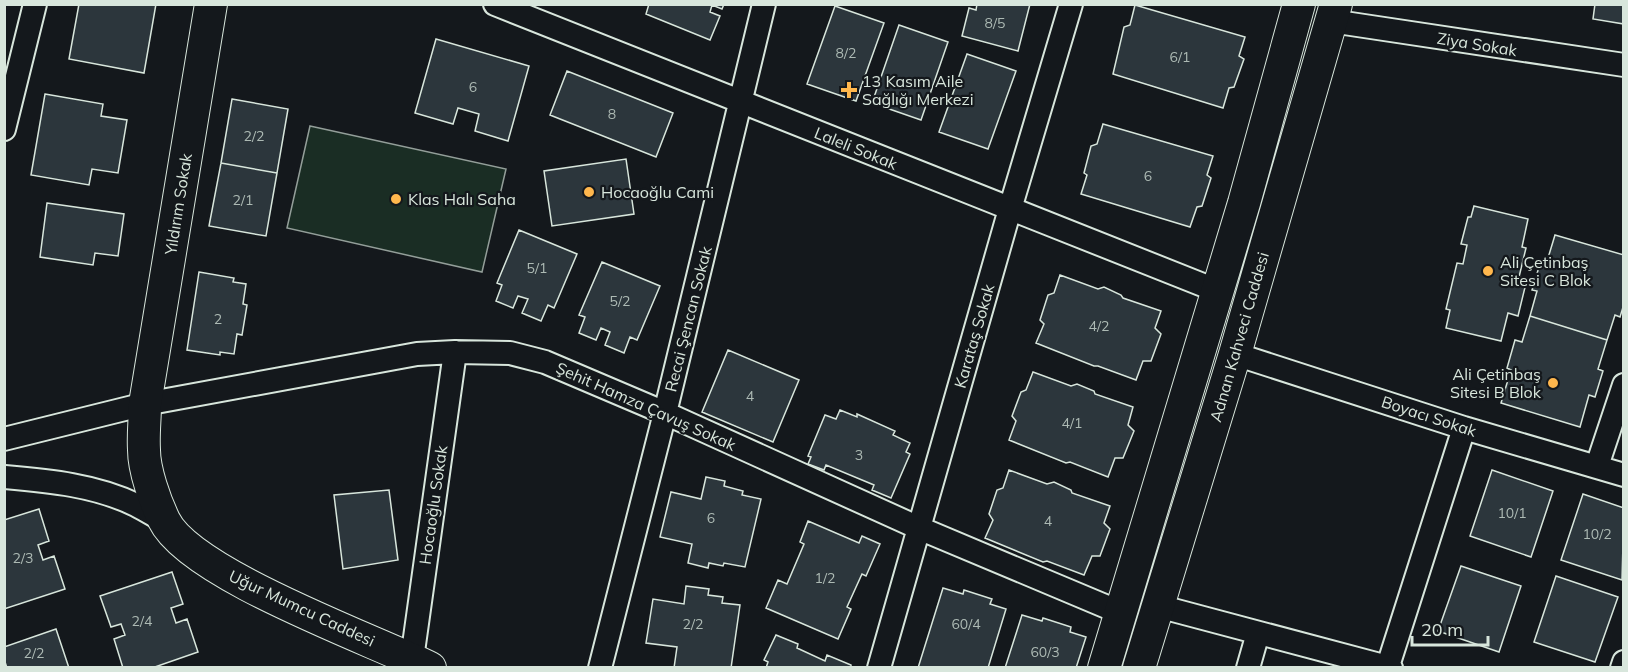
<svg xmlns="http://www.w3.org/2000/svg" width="1628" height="672" viewBox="0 0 1628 672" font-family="Mulish,sans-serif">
  <rect width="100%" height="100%" fill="#14181c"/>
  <path fill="#1a2d24" stroke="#939e99" stroke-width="1.5" d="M310 126 506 169 482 272 287 228Z"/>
  <path fill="#2c363c" stroke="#d8e6dc" stroke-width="1.5" d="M79 4H156L144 73 69 59Z
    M649 4H724L722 9 712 5 710 12 720 16 710 40 646 14Z
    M977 4H1030L1018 51 962 36 969 8 976 10Z
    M1595 4H1624V24L1593 19Z
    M1135 5 1245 37 1239 56 1244 59 1234 87 1229 88 1223 108 1113 74 1124 27 1130 25Z
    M835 6 884 23 856 101 807 84Z
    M899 25 948 42 921 120 872 103Z
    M436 39 529 66 508 141 475 131 479 114 458 108 453 124 415 113Z
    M967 54 1016 71 988 149 939 132Z
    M567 71 673 113 656 157 550 115Z
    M45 94 103 104 101 116 127 120 118 173 92 169 89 185 31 175Z
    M232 99 288 109 277 173 221 163Z
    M1103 124 1213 156 1207 175 1211 178 1202 206 1197 207 1190 227 1081 194 1087 175 1084 173 1091 146 1097 144Z
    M626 159 634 214 552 226 544 171Z
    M221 163 277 173 266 236 209 226Z
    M47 203 124 214 118 256 95 253 93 265 40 257Z
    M1474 206 1528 219 1522 247 1526 248 1519 277 1527 279 1518 316 1508 313 1501 341 1446 328 1450 310 1446 309 1457 263 1463 264 1467 245 1461 244 1468 217H1471Z
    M519 230 577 254 554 308 548 305 541 321 522 313 528 299 518 296 513 308 496 301 502 285 497 283Z
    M1555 235 1624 255V304L1620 317 1615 315 1607 340 1530 316 1537 291 1532 290 1539 267 1545 268Z
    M602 262 660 286 637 340 630 337 624 353 605 345 610 332 601 328 596 340 579 333 585 317 579 315Z
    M199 272 234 278 233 282 246 284 243 304 247 305 242 335 237 334 234 354 220 352V355L187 350Z
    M1060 275 1098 289 1104 287 1121 295 1123 298 1161 311 1155 328 1161 334 1151 361H1143L1136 380 1098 366H1094L1036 343 1044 324 1040 320 1048 295 1054 293Z
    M1530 316 1607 340 1598 369 1603 371 1595 397 1589 395 1580 427 1501 403 1511 370 1507 368 1515 340 1522 342Z
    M728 350 799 380 773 442 702 412Z
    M1033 372 1071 386 1077 384 1094 391 1095 394 1133 407 1128 425 1134 431 1123 458H1115L1108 477 1070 462 1066 463 1009 440 1016 421 1012 416 1021 392 1026 390Z
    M840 410 857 417V414L895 431 893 435 910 443 906 452 910 454 891 498 872 490 874 485 826 465 824 470 808 464 811 457 808 456 825 415 836 419Z
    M1009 470 1047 484 1054 482 1071 490 1072 493 1110 506 1104 523 1110 529 1100 556H1092L1084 575 1047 561 1043 562 985 538 993 520 989 514 997 490 1003 488Z
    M1492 470 1553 491 1531 557 1470 536Z
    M706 477 725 481 724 486 743 491 742 495 761 499 745 567 724 563 723 566 709 563 708 568 688 563 692 544 660 537 671 492 701 499Z
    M389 490 398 560 343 569 334 495Z
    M1583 494 1624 508 1622 580 1561 560Z
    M39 509 49 541 38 545 43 560 54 556 65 589 4 609V520Z
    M808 521 859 543 862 536 880 544 866 576 862 574 847 607 851 609 838 639 766 608 778 580 787 584 804 544 800 542Z
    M1461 566 1521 586 1499 652 1438 631Z
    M172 572 183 604 171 608 176 623 187 619 198 652 152 668H123L114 639 125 635 121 624 111 627 100 596Z
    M1556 576 1618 597 1595 662 1534 642Z
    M686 586 709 589 708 595 723 597 722 603 740 605 731 668H674L677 647 646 643 653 599 684 604Z
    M943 588 963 594 964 590 992 599 990 604 1006 609 988 668H918Z
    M1022 615 1042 621 1043 618 1071 627 1070 632 1086 637 1076 668H1005Z
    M56 629 69 668H7L4 659V647Z
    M776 635 798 644 797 648 825 661 827 655 851 665V668H766L768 662 764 660Z"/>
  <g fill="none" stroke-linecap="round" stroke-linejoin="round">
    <g stroke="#d8e6dc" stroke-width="26">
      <path id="minor" d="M495 4 1218 291
        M1331 21 1624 65
        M4 129 35 4
        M1235 354 1464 428 1624 475
        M4 439 145 404 417 354 455 352 510 353 545 362 665 413 919 528 1119 612
        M1597 466 1624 385
        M4 477C49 481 95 485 136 505 146 510 155 516 164 521
        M1158 606 1391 668
        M412 659 455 352
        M1388 666 1464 428
        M600 668 665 413 764 4
        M879 668 1010 209 1071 4
        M1248 668 1258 633
        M1622 668 1624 662"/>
    </g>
    <g stroke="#d8e6dc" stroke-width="34">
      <path id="secondary" d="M211 4 145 404C145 419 143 434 144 450 144 470 155 501 164 520 190 574 371 639 430 668
        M1104 668 1244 203 1299 4
        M1139 668 1235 354 1336 4"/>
    </g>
    <use href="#minor" stroke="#14181c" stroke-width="22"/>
    <use href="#secondary" stroke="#14181c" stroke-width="32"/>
  </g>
  <g fill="#ffb74d" stroke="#14181c" stroke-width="2">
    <path d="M846 81h6v6h6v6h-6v6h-6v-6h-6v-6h6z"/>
    <circle cx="589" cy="192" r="6"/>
    <circle cx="396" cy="199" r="6"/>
    <circle cx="1488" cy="271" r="6"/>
    <circle cx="1553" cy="383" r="6"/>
  </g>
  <g text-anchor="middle" stroke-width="4.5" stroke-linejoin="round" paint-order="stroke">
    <g font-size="14" fill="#adbab4">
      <text x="995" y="28">8/5</text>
      <text x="846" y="58">8/2</text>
      <text x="1180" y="62">6/1</text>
      <text x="473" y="92">6</text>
      <text x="612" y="119">8</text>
      <text x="254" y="141">2/2</text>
      <text x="1148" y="181">6</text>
      <text x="243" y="205">2/1</text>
      <text x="537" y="273">5/1</text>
      <text x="620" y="306">5/2</text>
      <text x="218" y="324">2</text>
      <text x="1099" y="331">4/2</text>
      <text x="750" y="401">4</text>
      <text x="1072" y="428">4/1</text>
      <text x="859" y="460">3</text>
      <text x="1512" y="518">10/1</text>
      <text x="711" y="523">6</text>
      <text x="1048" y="526">4</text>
      <text x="1597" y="539">10/2</text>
      <text x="23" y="563">2/3</text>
      <text x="825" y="583">1/2</text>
      <text x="142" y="626">2/4</text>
      <text x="693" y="629">2/2</text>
      <text x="966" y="629">60/4</text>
      <text x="1045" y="657">60/3</text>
      <text x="34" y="658">2/2</text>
    </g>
    <g font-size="16" fill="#d8e6dc" stroke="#14181c">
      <text transform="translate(1477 44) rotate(9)" y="6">Ziya Sokak</text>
      <text transform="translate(856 148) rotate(22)" y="6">Laleli Sokak</text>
      <text transform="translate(178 204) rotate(-81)" y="6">Yıldırım Sokak</text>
      <text transform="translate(688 319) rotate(-76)" y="6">Recai Şencan Sokak</text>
      <text transform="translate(974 336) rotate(-74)" y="6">Karataş Sokak</text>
      <text transform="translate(1239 337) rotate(-74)" y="6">Adnan Kahveci Caddesi</text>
      <text transform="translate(646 406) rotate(24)" y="6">Şehit Hamza Çavuş Sokak</text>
      <text transform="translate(1429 416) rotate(18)" y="6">Boyacı Sokak</text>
      <text transform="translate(433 505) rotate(-82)" y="6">Hocaoğlu Sokak</text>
      <text transform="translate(302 608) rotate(25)" y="6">Uğur Mumcu Caddesi</text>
    </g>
    <g font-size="16" fill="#d8e6dc" stroke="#14181c" text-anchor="start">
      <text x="862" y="87">13 Kasım Aile<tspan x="862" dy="18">Sağlığı Merkezi</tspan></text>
      <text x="601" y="198">Hocaoğlu Cami</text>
      <text x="408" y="205">Klas Halı Saha</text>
      <text x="1500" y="268">Ali Çetinbaş<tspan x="1500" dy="18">Sitesi C Blok</tspan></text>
      <text x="1541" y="380" text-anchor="end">Ali Çetinbaş<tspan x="1541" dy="18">Sitesi B Blok</tspan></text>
    </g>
  </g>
  <rect width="1628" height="672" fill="none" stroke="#d8e6dc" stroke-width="12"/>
  <path d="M1412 636v9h76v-9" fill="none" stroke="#d8e6dc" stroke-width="3"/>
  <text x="1421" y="636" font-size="18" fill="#d8e6dc" stroke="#14181c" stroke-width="4.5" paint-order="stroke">20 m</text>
</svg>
